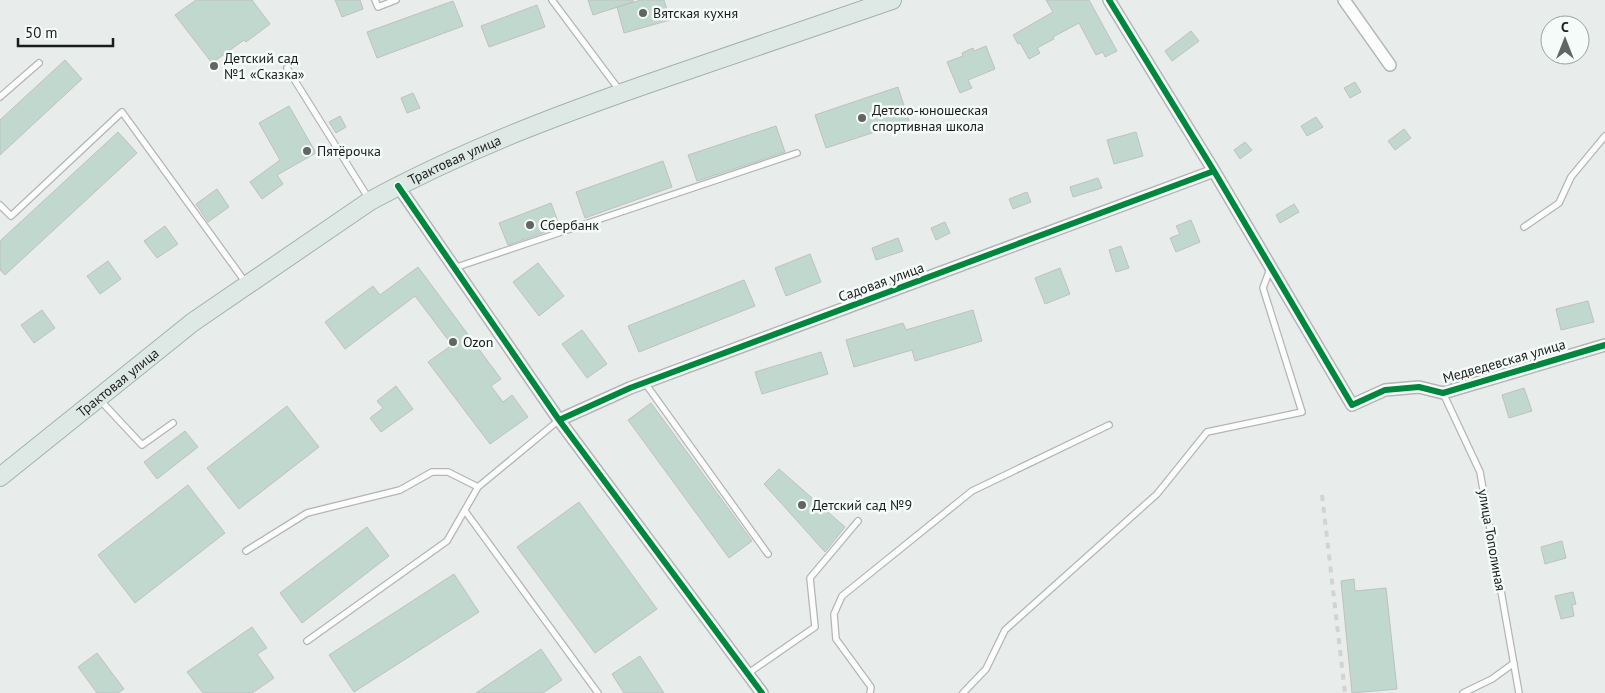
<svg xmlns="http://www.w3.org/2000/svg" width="1605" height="693" viewBox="0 0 1605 693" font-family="'PT Sans',sans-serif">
  <rect width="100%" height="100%" fill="#e8ecea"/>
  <path fill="#c1d8cf" stroke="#bec1c0" d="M196 0H252L270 24 246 42 244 40 212 63 175 15Z
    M335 0H360L363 9 342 17Z
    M588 0H633V2L593 15Z
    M641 0H664L670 20 624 33 617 7Z
    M1046 0H1089L1117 51 1105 57 1103 52 1096 55 1079 23 1053 37 1054 39 1037 48 1040 53 1029 59 1020 43 1018 44 1013 35 1053 12Z
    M453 1 463 26 377 58 367 32Z
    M537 5 545 27 489 47 481 26Z
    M1191 31 1199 41 1172 61 1165 51Z
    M986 46 995 69 968 80 972 88 960 93 947 62 963 56 962 53 973 48 974 51Z
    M65 60 82 79 0 155V120Z
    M1355 82 1361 92 1350 98 1344 88Z
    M898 87 909 121 826 148 815 115Z
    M413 93 420 108 407 113 401 98Z
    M289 106 316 153 277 175 283 184 262 199 250 182 280 160 259 123Z
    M340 116 346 127 336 133 329 122Z
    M1316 117 1323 127 1307 136 1301 126Z
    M776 126 785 152 697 181 688 155Z
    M1404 129 1411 138 1395 150 1388 141Z
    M118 132 137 153 5 275 0 270V241Z
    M1136 132 1143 156 1114 164 1107 140Z
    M1245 142 1252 150 1240 159 1234 150Z
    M663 161 672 187 585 218 576 192Z
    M1098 178 1102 188 1073 197 1070 187Z
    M217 189 229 207 208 222 196 204Z
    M1027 192 1031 202 1013 209 1009 199Z
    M551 203 560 227 508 245 499 223Z
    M1294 204 1299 212 1280 223 1276 215Z
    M1191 220 1200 242 1176 252 1170 238 1180 234 1176 226Z
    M945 222 950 233 936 240 931 228Z
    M165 226 178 244 157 258 144 241Z
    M898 238 903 251 876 260 872 248Z
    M1121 246 1129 268 1116 272 1109 250Z
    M810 254 821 282 786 296 775 268Z
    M108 261 121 279 100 294 87 276Z
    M538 263 564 296 539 316 513 282Z
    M418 267 501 379 491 386 503 402 512 395 528 417 490 444 428 362 452 345 415 296 345 349 325 322 373 286 380 295Z
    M1060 268 1070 294 1045 304 1035 278Z
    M744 280 755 306 639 352 628 326Z
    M1588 301 1594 322 1561 330 1556 309Z
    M42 310 55 328 34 343 21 325Z
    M973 310 982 341 915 361 912 350 854 367 846 340 903 323 906 330Z
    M582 330 607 364 587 378 562 344Z
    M821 352 828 374 762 394 755 372Z
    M396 386 413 409 381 432 370 418 383 408 377 401Z
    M1524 388 1532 411 1509 418 1502 395Z
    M651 403 752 541 729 558 628 420Z
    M287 406 319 447 239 509 207 468Z
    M185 431 198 447 157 479 144 462Z
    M779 469 845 527 825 552 764 484Z
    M188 485 225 533 135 603 98 555Z
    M579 502 657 609 595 653 517 547Z
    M367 527 389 556 302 623 280 593Z
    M1562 541 1566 558 1545 564 1541 547Z
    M454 574 479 612 354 692 329 655Z
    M1354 579 1355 591 1386 588 1397 689 1352 693 1341 581Z
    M1573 592 1576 604 1572 605 1574 616 1561 619 1555 596Z
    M252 627 267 648 257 654 274 678 252 693H203L187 672Z
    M541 649 562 680 543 693H476Z
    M97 653 124 689 118 693H97L78 667Z
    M640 656 664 693H624L612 674Z"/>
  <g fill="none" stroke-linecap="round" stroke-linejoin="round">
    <g stroke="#b3b6b5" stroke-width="8">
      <path id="service" d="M375 0 378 7 396 0
        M552 0 620 91
        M287 68 369 199
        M0 97 39 63
        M0 205 11 216 122 112 246 283
        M1524 227 1559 203 1571 177 1605 136
        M454 268 797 153
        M645 383 768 554
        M1443 393 1480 472 1519 693
        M99 399 142 445 173 423
        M465 511 598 693
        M246 551 307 513 400 490 432 472H448L478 487 559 420
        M307 641 447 541 478 487
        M747 674 815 627 810 578 858 521
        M870 693 871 687 836 639 834 614 842 596 972 491 1109 425
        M963 693 986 669 1005 630 1157 494 1207 432 1302 412 1263 288 1270 269
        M1463 693 1492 679 1514 663"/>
    </g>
    <g stroke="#b3b6b5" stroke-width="14">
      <path id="minor" d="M1109 0 1214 171 1352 405 1385 390 1419 387 1443 393 1605 345
        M1344 0 1390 65
        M398 186 559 420 762 693
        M559 420 630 388 1214 171"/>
    </g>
    <g stroke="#a3b2ac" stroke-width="20">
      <g id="trunk">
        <path id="s1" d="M0 477 193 322 370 201C471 146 579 107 688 70 756 47 824 23 892 0"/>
      </g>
    </g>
    <use href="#service" stroke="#fcfcfc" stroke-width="5.5"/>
    <use href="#minor" stroke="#fcfcfc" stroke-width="11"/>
    <use href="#trunk" stroke="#dee9e5" stroke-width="18"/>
    <path stroke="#d3d3d3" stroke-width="4" stroke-dasharray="6 6" stroke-linecap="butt" d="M1322 495 1345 693"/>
    <g stroke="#f4fbf8" stroke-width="9">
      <path id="cycleway" d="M1109 0 1214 171 1352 405 1385 390 1419 387 1443 393 1605 345
        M398 186 559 420 762 693
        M559 420 630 388 1214 171"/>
    </g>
    <use href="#cycleway" stroke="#00873e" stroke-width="6"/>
  </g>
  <g fill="#636564" stroke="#f4fbf8" stroke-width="2">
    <circle cx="643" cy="13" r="5"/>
    <circle cx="214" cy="66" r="5"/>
    <circle cx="862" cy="118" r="5"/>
    <circle cx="307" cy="151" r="5"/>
    <circle cx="530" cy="225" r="5"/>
    <circle cx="453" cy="342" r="5"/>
    <circle cx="802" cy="505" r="5"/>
  </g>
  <g text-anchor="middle" stroke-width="5" stroke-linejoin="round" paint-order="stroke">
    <g font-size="14" fill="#1b1d1c" stroke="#f4fbf8" text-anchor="start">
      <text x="653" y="18">Вятская кухня</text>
      <text x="224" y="63">Детский сад<tspan x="224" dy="16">№1 «Сказка»</tspan></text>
      <text x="872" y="115">Детско-юношеская<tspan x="872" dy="16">спортивная школа</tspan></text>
      <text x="317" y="156">Пятёрочка</text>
      <text x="540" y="230">Сбербанк</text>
      <text x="463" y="347">Ozon</text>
      <text x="812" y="510">Детский сад №9</text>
    </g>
    <g font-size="14" fill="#1b1d1c" stroke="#f4fbf8">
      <text dy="5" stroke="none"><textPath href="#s1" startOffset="556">Трактовая улица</textPath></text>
      <text transform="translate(881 282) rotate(-20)" y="5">Садовая улица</text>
      <text transform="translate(1504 361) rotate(-16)" y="5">Медведевская улица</text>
      <text dy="5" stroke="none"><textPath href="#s1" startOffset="151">Трактовая улица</textPath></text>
      <text transform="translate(1492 540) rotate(80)" y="5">улица Тополиная</text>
    </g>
  </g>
  <g transform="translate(1565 40)"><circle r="24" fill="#f4fbf8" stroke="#9da2a0"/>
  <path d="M0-4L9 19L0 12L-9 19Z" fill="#636564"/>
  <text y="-8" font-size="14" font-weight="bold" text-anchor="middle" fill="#1b1d1c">С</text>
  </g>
  <path d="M18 38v8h95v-8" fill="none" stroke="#1b1d1c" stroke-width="2.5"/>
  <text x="25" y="38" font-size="15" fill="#1b1d1c" stroke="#f4fbf8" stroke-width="4" paint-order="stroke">50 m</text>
</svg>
